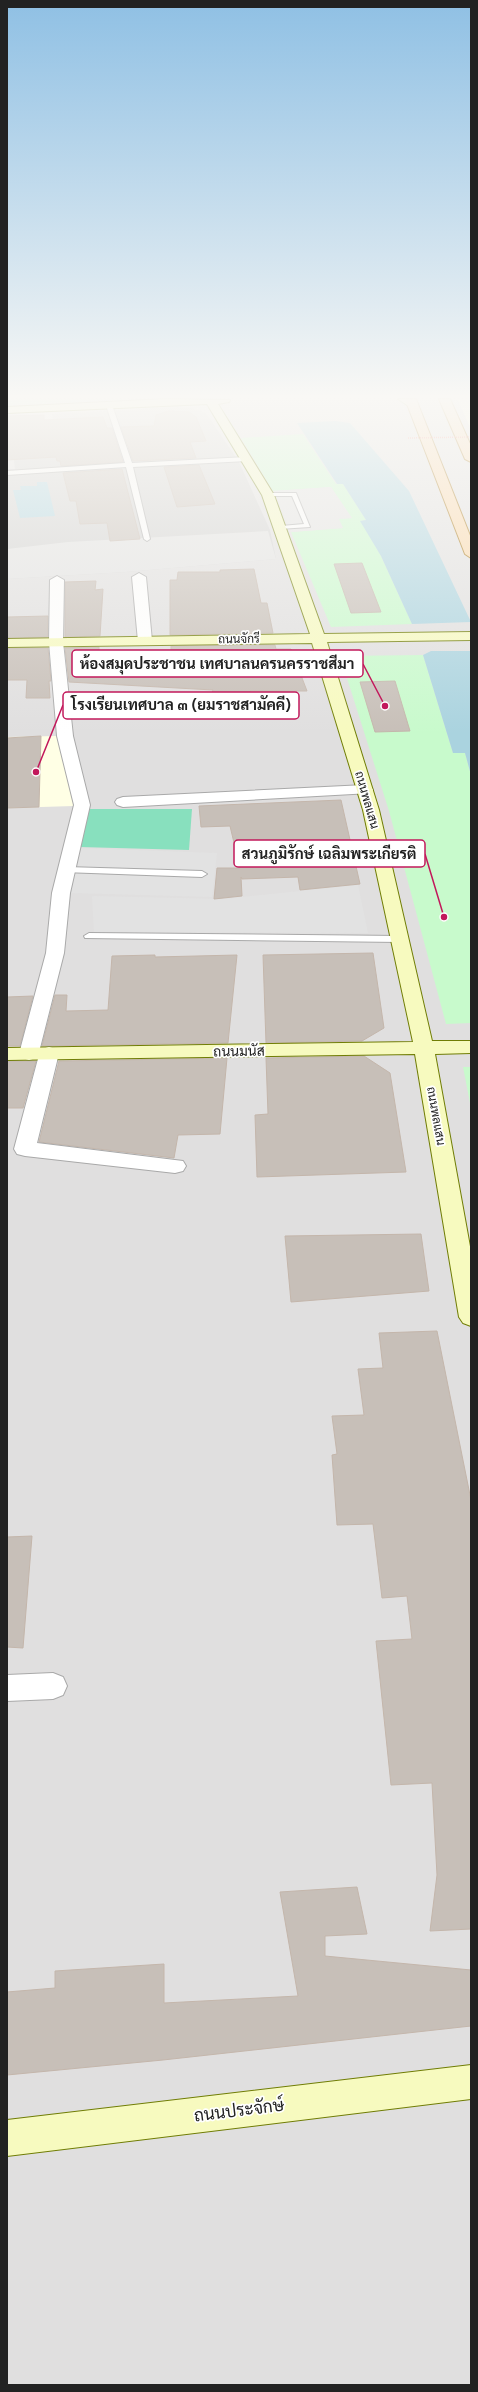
<svg xmlns="http://www.w3.org/2000/svg" width="478" height="2392" viewBox="0 0 478 2392" font-family="Figtree,Sarabun,sans-serif">
  <rect width="100%" height="100%" fill="#f2efe9"/>
  <path fill="#e0dfdf" d="M7 399H471V2385H7Z"/>
  <path fill="#ffffe5" d="M457 399H471V429Z
    M57 736 74 806 7 808V737Z"/>
  <path fill="#d0d0d0" d="M177 407 191 408 206 413 239 462 270 530 276 559 126 572 7 579V469H15L10 427 54 425 52 414Z"/>
  <path fill="#c8facc" d="M7 399H135L7 405Z
    M303 434 336 484H343L366 520 361 521 381 556 412 624 331 627 291 532 343 528 338 519 351 518 331 487 273 491 241 438Z
    M423 655 453 753H465L471 775V1023L446 1024 389 811 340 656Z
    M463 1067H471V1108Z"/>
  <path fill="#88e0be" d="M88 809H192L189 850 80 847Z"/>
  <path fill="#e2e2e2" d="M331 487 352 518 339 519 343 528 291 532 273 491Z
    M268 531 276 559 126 572 7 579V549L68 542Z
    M79 848 217 853 212 897 71 893Z
    M358 885 368 933 94 932 92 896 223 899Z"/>
  <path fill="#aad3df" d="M335 421 350 423 409 491 471 622 412 624 381 556 360 521 366 520 343 484H337L297 423Z
    M37 482H47L55 516 20 518 13 490H21L20 486H37Z
    M431 651H471V775L465 753H453L423 655Z"/>
  <path fill="#c7bfb8" stroke="#c4b6ab" d="M169 411 189 412 196 417 206 441 190 442 196 458 133 461 121 427 154 426 156 415Z
    M44 415V420L103 417 107 428H112L123 462 61 466 60 461H57L56 457 7 460V416Z
    M199 465 215 504 177 507 164 467Z
    M122 469 140 539 110 541 107 523 80 524 76 501H70L63 473Z
    M362 563 381 612 351 613 334 564Z
    M254 569 261 603H267L273 633 170 635V580H177L178 572H220V570Z
    M96 581 95 590 103 589 100 636 65 637V582Z
    M48 616V637L7 638V617Z
    M275 645 276 649H291L307 691H250L245 716 205 714 213 690 69 682 65 648 99 647V653L171 651V646Z
    M7 648H48L51 681H49L50 698H26L27 680H7Z
    M395 681 410 731 375 732 360 682Z
    M41 736 39 807 7 808V738Z
    M341 800 360 884 300 890 298 877 242 879 241 877 242 896 214 899 217 868H240L230 826 201 827 199 806Z
    M373 953 384 1028 362 1041 266 1043 263 955Z
    M155 955V957L237 955 228 1043 42 1046 55 995H67L66 1011 108 1010 112 956Z
    M33 996 20 1046H7V997Z
    M364 1056 390 1073 406 1172 257 1177 255 1115 268 1114 266 1058Z
    M227 1058 220 1134 178 1135 174 1158 39 1142 59 1061Z
    M7 1061H36L23 1108H7Z
    M421 1234 429 1291 291 1302 285 1236Z
    M437 1331 471 1500V1929L430 1931 437 1875 432 1783 391 1785 376 1641 412 1639 407 1596 382 1598 373 1524 337 1525 332 1455 337 1454 332 1416 364 1415 358 1369 383 1368 379 1333Z
    M32 1536 23 1648 7 1647V1537Z
    M357 1887 367 1934 325 1936V1956L471 1970V2026L163 2060 7 2075V1992L55 1988V1971L164 1964V2003L298 1996 280 1892Z"/>
  <g fill="none" stroke-linecap="round" stroke-linejoin="round">
    <g stroke="#a9a9a9" stroke-width="2">
      <path id="lane" d="M109 403 112 405 132 463 247 457 250 459 247 461 133 467 150 539 147 541 144 539 126 467 7 475V471L125 463 106 405Z
        M268 493H296L310 527 279 529V527L281 526 304 524 292 496H266V494Z
        M66 867 202 871 207 874 202 877 63 872V868Z
        M89 933 400 936 405 939 400 942 85 938 84 936Z"/>
    </g>
    <g stroke="#a9a9a9" stroke-width="2">
      <path id="street" d="M139 573 146 577 152 641 145 645 138 641 132 577Z
        M57 576 64 580 63 642 73 736 90 805 70 893 64 953 39 1052 42 1049 49 1047 56 1049 59 1053 37 1143 183 1161 186 1166 183 1171 175 1173 25 1156 17 1154 14 1149 39 1055 36 1058 29 1060 22 1058 19 1054 46 953 52 893 74 805 57 736 49 642 50 580Z
        M365 785 371 787 373 790 371 793 123 807 117 805 115 802 117 799 123 797Z
        M53 1673 63 1677 67 1686 63 1695 53 1699 7 1701V1675Z"/>
    </g>
    <g stroke="#707d05" stroke-width="2">
      <path id="secondary" d="M166 399 230 400 229 402 218 404 274 495 324 634 471 632V640L327 642 379 810 432 1041H471V1053L435 1054 471 1252V1326L463 1323 459 1317 415 1054 7 1060V1048L413 1042 363 810 312 643 7 647V639L310 634 262 495 207 404 7 413V407Z
        M398 399H411L418 406 413 409Z
        M471 2065V2099L7 2156V2120Z"/>
    </g>
    <g stroke="#a06b00" stroke-width="2">
      <path id="primary" d="M405 399H416L471 538V558L465 554Z
        M439 399H450L471 446V462L465 459Z"/>
    </g>
    <use href="#lane" fill="#fff" fill-rule="evenodd"/>
    <use href="#street" fill="#fff" fill-rule="evenodd"/>
    <use href="#secondary" fill="#f7fabf" fill-rule="evenodd"/>
    <use href="#primary" fill="#fcd6a4" fill-rule="evenodd"/>
    <path stroke="#fa8072" stroke-width="1.5" stroke-dasharray="1 1" stroke-linecap="butt" d="M408 438 471 437"/>
  </g>
  <linearGradient id="sky" x2="0" y2="1"><stop stop-color="#8fc0e4"/><stop offset="0.54" stop-color="#f9f8f5"/><stop offset="1" stop-color="#f9f8f5" stop-opacity="0"/></linearGradient>
  <rect width="478" height="734" fill="url(#sky)"/>
  <g text-anchor="middle" stroke-width="3.5" stroke-linejoin="round" paint-order="stroke">
    <g font-size="12" fill="#222" stroke="#fff">
      <text transform="translate(239 639) rotate(-1)" y="4">ถนนจักรี</text>
      <text transform="translate(367 800) rotate(74)" y="4">ถนนพลแสน</text>
      <text transform="translate(436 1116) rotate(80)" y="4">ถนนพลแสน</text>
    </g>
    <g font-size="14" fill="#222" stroke="#fff">
      <text transform="translate(239 1051) rotate(-1)" y="5">ถนนมนัส</text>
    </g>
    <g font-size="17" fill="#222" stroke="#fff">
      <text transform="translate(239 2110) rotate(-7)" y="6">ถนนประจักษ์</text>
    </g>
  </g>
  <path fill="none" stroke="#c2185b" stroke-width="1.5" d="M385 706L363 664M36 772L63 705M444 917L425 854"/>
  <g fill="#c2185b" stroke="#fff" stroke-width="1.5">
    <circle cx="385" cy="706" r="4"/>
    <circle cx="36" cy="772" r="4"/>
    <circle cx="444" cy="917" r="4"/>
  </g>
  <g fill="#fff" stroke="#c2185b" stroke-width="1.5">
    <rect x="72" y="650" width="291" height="27" rx="4"/>
    <rect x="63" y="692" width="236" height="27" rx="4"/>
    <rect x="234" y="840" width="191" height="27" rx="4"/>
  </g>
  <g font-size="15" text-anchor="middle" font-weight="bold" fill="#222">
    <text x="217" y="669">ห้องสมุดประชาชน เทศบาลนครนครราชสีมา</text>
    <text x="181" y="710">โรงเรียนเทศบาล ๓ (ยมราชสามัคคี)</text>
    <text x="329" y="859">สวนภูมิรักษ์ เฉลิมพระเกียรติ</text>
  </g>
  <rect width="478" height="2392" fill="none" stroke="#222222" stroke-width="16"/>
</svg>
